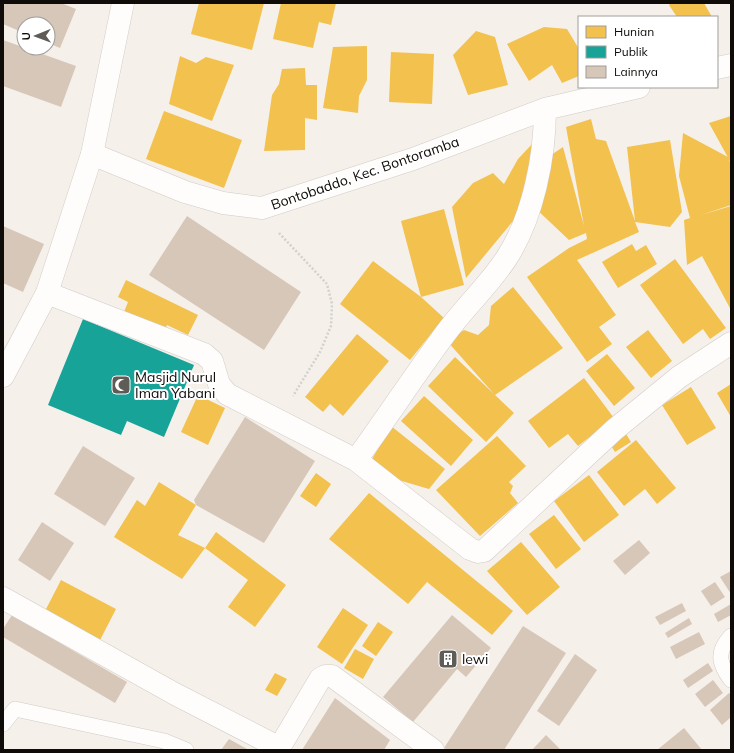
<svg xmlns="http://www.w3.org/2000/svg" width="734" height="753" viewBox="0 0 734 753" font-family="Mulish,sans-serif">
  <rect width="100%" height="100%" fill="#f6f0ea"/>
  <path fill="#f2c14e" d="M199 3H264L252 50 191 34Z
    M281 3H336L331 25 319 22 313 48 273 39Z
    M671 3H704L712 17H677L669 5Z
    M544 27 567 29 579 49V76L562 83 552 65 529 81 507 44Z
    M476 31 495 37 508 85 468 95 453 55Z
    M367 46V80L359 96 358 113 323 108 333 47Z
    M391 52 434 54 432 104 389 102Z
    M180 56 196 63 206 57 234 65 212 121 169 104Z
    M305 68 306 85H317V120L305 118V150L264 151 272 95 279 84 282 69Z
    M164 111 242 140 224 188 146 159Z
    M731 116V163L709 123Z
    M591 119 596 139 606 141 635 221 627 147 670 140 682 212 670 227 635 222 639 232 577 260 616 315 599 327 612 344 587 362 527 277 569 248 587 239 586 233 569 240 533 206 548 157 563 147 584 226 566 127Z
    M683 133 728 157 731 165V205L701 215 731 206V310L702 256 687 265 684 220 690 218 679 176Z
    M534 142 518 215 466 278 452 207 473 183 493 173 504 184 518 159Z
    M444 209 464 285 421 297 401 221Z
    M632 244 636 251 646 245 657 264 618 288 602 262Z
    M675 259 726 328 710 339 703 329 683 344 640 285Z
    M373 261 421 297 444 318 410 360 340 304Z
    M126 280 198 315 188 335 167 325 164 332 124 312 128 302 118 297Z
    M513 287 563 348 495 395 514 413 486 442 428 386 455 357 494 394 447 341 464 330 478 335 489 325 491 306Z
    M648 330 672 361 651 378 626 347Z
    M357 334 389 361 343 416 330 404 323 412 305 397Z
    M607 354 635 388 614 406 586 371Z
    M584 378 614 418 578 446 568 434 549 448 528 421Z
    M731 384V417L717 393Z
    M691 387 716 428 687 445 662 405Z
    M198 395 225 408 208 445 181 432Z
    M424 396 473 440 451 466 401 421Z
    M391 426 445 469 429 489 395 479 372 459Z
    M623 429 631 442 615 452 607 439Z
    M497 436 526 466 509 482 513 486 510 493 518 503 480 536 436 490Z
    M636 440 676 488 657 504 645 489 624 506 597 472Z
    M316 473 331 484 316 507 300 496Z
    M589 475 619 515 584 542 554 501Z
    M159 482 196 505 178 535 205 548 182 579 114 537 137 500 145 506Z
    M369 493 513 611 492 635 427 582 408 604 329 539Z
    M554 515 581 549 556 569 529 534Z
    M216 532 286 585 255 627 228 607 248 580 205 548Z
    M521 542 560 587 527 615 487 571Z
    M61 580 116 609 99 642 44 613Z
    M343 608 368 625 342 664 317 647Z
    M378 622 393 632 376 656 362 646Z
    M355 649 374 659 363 679 344 668Z
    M275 673 287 679 277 696 265 690Z"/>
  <path fill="#17a398" d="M83 319 194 365 164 437 127 421 121 435 48 405Z"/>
  <path fill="#d6c7b8" d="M5 3H61L76 9 60 48 48 43V24H24V33L3 24V8Z
    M3 40 76 66 61 107 3 86Z
    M187 216 301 292 264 350 149 275Z
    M3 226 44 244 23 292 3 283Z
    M245 417 315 461 264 543 196 505 194 500Z
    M83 446 135 478 105 526 54 494Z
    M42 522 74 543 50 581 18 560Z
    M639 540 650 553 625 575 613 561Z
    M731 571V594L720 577Z
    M715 582 725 597 711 606 701 591Z
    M682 603 686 611 660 625 655 617Z
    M731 604V615L718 622 714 614Z
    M12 615 127 682 115 703 3 637V629Z
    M452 615 491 648 466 677 457 669 413 722 383 697Z
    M689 618 692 624 668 638 665 633Z
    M523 626 566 653 504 750H448L444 748Z
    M699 632 705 644 676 659 670 647Z
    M575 654 597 670 559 726 537 711Z
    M708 663 713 671 688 688 683 680Z
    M713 680 723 693 705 707 695 694Z
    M729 693 731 695V717L722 725 710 710Z
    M335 698 390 740 384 750H302Z
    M684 728 702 750H657Z
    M546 735 561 750H532Z
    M229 739 249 750H221Z"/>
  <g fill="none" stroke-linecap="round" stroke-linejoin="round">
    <g stroke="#d0cbc6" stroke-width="16">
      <path id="service" d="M731 636C716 652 719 664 731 680
        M3 724 15 709 164 741 186 750"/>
    </g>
    <g stroke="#d0cbc6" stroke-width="23">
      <path id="minor" d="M717 68 731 65
        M92 154 185 192 223 203 262 208 413 159 545 109 639 87
        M47 293 204 354 212 361 219 384 227 394 356 460C386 419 414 376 445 334 464 308 488 286 506 259 533 218 545 157 545 109
        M356 460 470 549 478 552 484 551 614 430 679 377 731 343
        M3 598 175 694 276 746 281 745 320 679 325 676H332L433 750"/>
    </g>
    <g stroke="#d0cbc6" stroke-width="23">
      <path id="primary" d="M3 376 47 293 92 154 123 3"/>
    </g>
    <path stroke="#d1d1cf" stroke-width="2.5" stroke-dasharray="2 2" stroke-linecap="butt" d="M279 233 327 284 332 304 331 326 320 352 293 396"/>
    <use href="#service" stroke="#fefdfc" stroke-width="15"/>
    <use href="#minor" stroke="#fefdfc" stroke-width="22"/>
    <use href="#primary" stroke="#fefdfc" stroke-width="22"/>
  </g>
  <defs>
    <g id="mosque-square" transform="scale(1)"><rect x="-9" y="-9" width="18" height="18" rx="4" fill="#5f5b57" stroke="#fff"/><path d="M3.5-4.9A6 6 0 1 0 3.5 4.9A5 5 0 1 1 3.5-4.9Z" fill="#fff"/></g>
    <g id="building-square" transform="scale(1)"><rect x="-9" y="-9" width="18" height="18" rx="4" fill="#5f5b57" stroke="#fff"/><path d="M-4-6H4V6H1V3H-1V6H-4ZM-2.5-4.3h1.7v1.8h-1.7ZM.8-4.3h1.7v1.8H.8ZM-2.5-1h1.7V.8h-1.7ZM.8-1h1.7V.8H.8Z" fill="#fff"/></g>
  </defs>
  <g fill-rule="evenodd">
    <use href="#mosque-square" x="121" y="385"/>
    <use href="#building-square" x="448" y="659"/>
  </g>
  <g text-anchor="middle" stroke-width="4" stroke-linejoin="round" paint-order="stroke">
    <g font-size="14" fill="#0e0b08" stroke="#fff">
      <text transform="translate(365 173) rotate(-19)" y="5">Bontobaddo, Kec. Bontoramba</text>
    </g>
    <g font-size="14" fill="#0e0b08" stroke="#fff" text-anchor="start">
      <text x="135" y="382">Masjid Nurul<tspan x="135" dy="16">Iman Yabani</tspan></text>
      <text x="462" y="664">lewi</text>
    </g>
  </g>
  <rect width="734" height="753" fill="none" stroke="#0e0b08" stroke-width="8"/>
  <rect x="578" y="16" width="140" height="72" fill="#ffffff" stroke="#9f9d9c"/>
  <rect x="586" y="26" width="20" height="12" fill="#f2c14e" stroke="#9f9d9c"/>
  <text x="614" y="36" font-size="12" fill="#0e0b08">Hunian</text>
  <rect x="586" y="46" width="20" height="12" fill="#17a398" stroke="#9f9d9c"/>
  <text x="614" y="56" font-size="12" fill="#0e0b08">Publik</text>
  <rect x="586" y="66" width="20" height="12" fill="#d6c7b8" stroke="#9f9d9c"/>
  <text x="614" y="76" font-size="12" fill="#0e0b08">Lainnya</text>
  <g transform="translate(36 36) rotate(269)"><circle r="19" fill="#ffffff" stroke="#9f9d9c"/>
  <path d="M0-3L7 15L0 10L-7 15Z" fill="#5f5b57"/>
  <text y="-6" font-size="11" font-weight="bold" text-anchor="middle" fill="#0e0b08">U</text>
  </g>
</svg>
